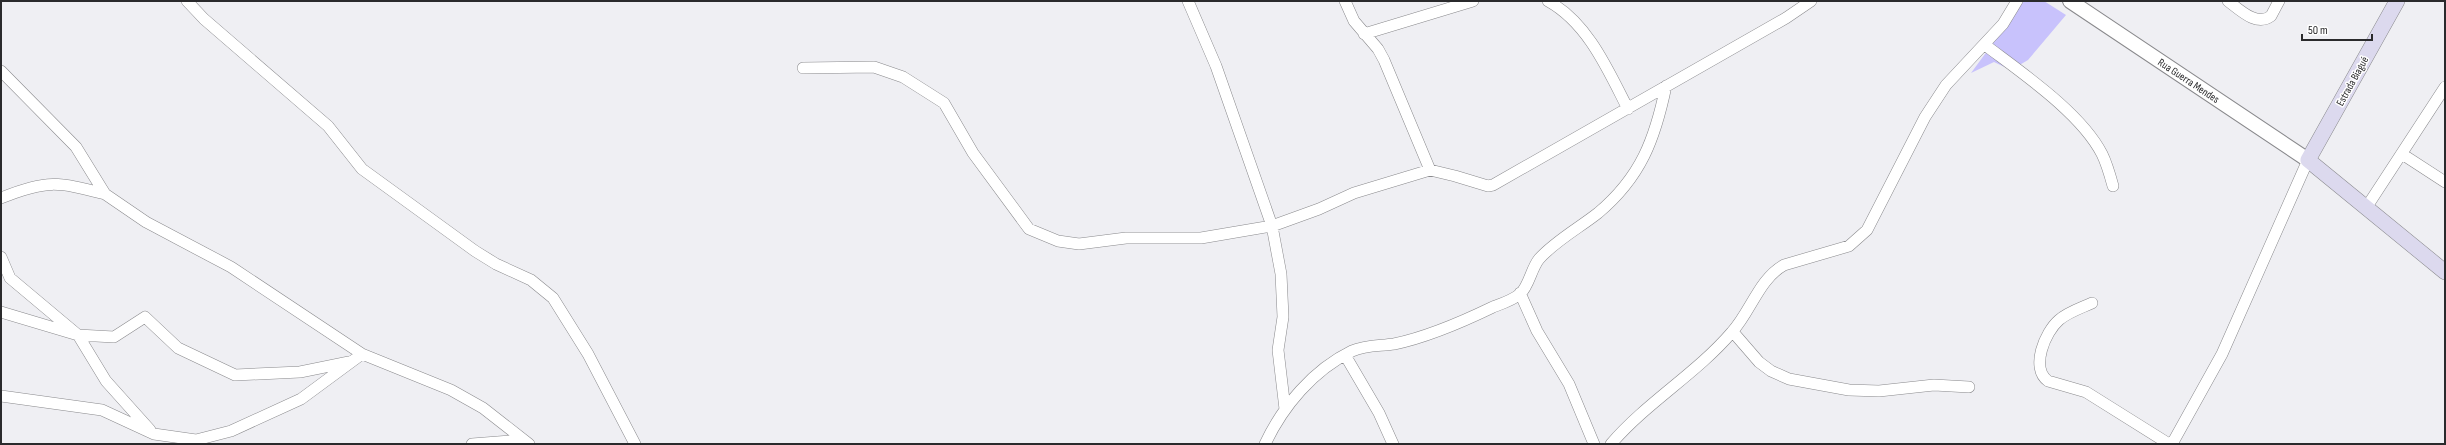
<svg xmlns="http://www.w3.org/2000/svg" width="2446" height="445" viewBox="0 0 2446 445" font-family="'Sofia Sans Condensed',sans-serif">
  <rect width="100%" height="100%" fill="#efeff3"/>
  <path fill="#c8c2fc" d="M2024 1H2044L2066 15 2028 60 2011 70 1994 62 1971 73Z"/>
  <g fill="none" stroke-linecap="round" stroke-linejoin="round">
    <g stroke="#89898c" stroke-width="12">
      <path id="minor" d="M187 1 204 19 328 126 362 169 475 251 496 264 531 280 553 298 588 354 635 444
        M1188 1 1216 66 1272 226 1281 274 1283 317 1278 350 1285 409
        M1345 1 1354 21 1378 49 1384 60 1430 170
        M1548 1C1588 23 1608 70 1628 109
        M2228 1C2239 9 2256 27 2271 16L2279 1
        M1364 34 1473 1
        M1985 45C2022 73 2081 113 2102 154 2107 164 2110 175 2113 186
        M803 68 874 67 903 77 944 103 973 153 1029 229 1058 241 1079 244 1126 238H1201L1272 226 1319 209 1354 193 1430 170 1455 176 1488 186 1493 185 1786 18 1811 1
        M1 71 76 147 105 194 146 222 231 267 362 354 451 390 483 408 529 444
        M2402 154 2445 182
        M1 198C47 179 58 182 105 194
        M2366 208 2445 87
        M1 257 10 278 78 335 106 381 150 430
        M1520 293 1537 331 1569 384 1594 444
        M2092 303C2081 308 2068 312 2059 320 2045 332 2030 368 2048 381L2086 392 2169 444
        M1 312 78 335 114 337 145 317 178 348 235 375 300 372 349 362
        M1733 332 1759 362 1771 371 1789 379 1849 390 1879 391 1934 385 1969 387
        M1345 355 1379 413 1393 444
        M1 396 102 410 154 434 196 440 231 431 301 399 362 354
        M472 444 523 440
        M1265 444C1283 406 1313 370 1352 351 1365 345 1380 346 1394 344 1428 337 1462 322 1493 307 1501 304 1513 300 1520 294 1529 286 1531 269 1539 259 1555 241 1579 228 1598 213 1641 177 1655 139 1666 86
        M1611 444C1647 402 1696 374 1732 332 1751 311 1759 279 1784 265L1849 246 1867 230 1925 117 1946 85 2003 24 2017 1
        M2172 444 2222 354 2308 160"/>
    </g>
    <g stroke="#89898c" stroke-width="16">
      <g id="tertiary">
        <path id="s1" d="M2070 1 2308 160"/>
      </g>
    </g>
    <g stroke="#89898c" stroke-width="16">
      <path id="secondary" d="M2397 1 2308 160 2445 272"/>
    </g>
    <use href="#minor" stroke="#fff" stroke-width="11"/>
    <use href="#tertiary" stroke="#fff" stroke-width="14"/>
    <use href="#secondary" stroke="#dcd9ee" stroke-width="15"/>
  </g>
  <g text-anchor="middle" stroke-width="3" stroke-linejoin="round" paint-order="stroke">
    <g font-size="11" fill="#2a2a2c" stroke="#fff">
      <text dy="4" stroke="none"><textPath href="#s1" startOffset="143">Rua Guerra Mendes</textPath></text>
      <text transform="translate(2352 81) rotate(-61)" y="4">Estrada Biagué</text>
    </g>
  </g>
  <rect width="2446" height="445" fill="none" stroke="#2a2a2c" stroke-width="4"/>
  <path d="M2302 34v6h70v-6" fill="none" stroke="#2a2a2c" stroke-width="2"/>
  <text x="2308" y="34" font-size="12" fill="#2a2a2c" stroke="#ffffff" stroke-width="3" paint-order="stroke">50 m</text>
</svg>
